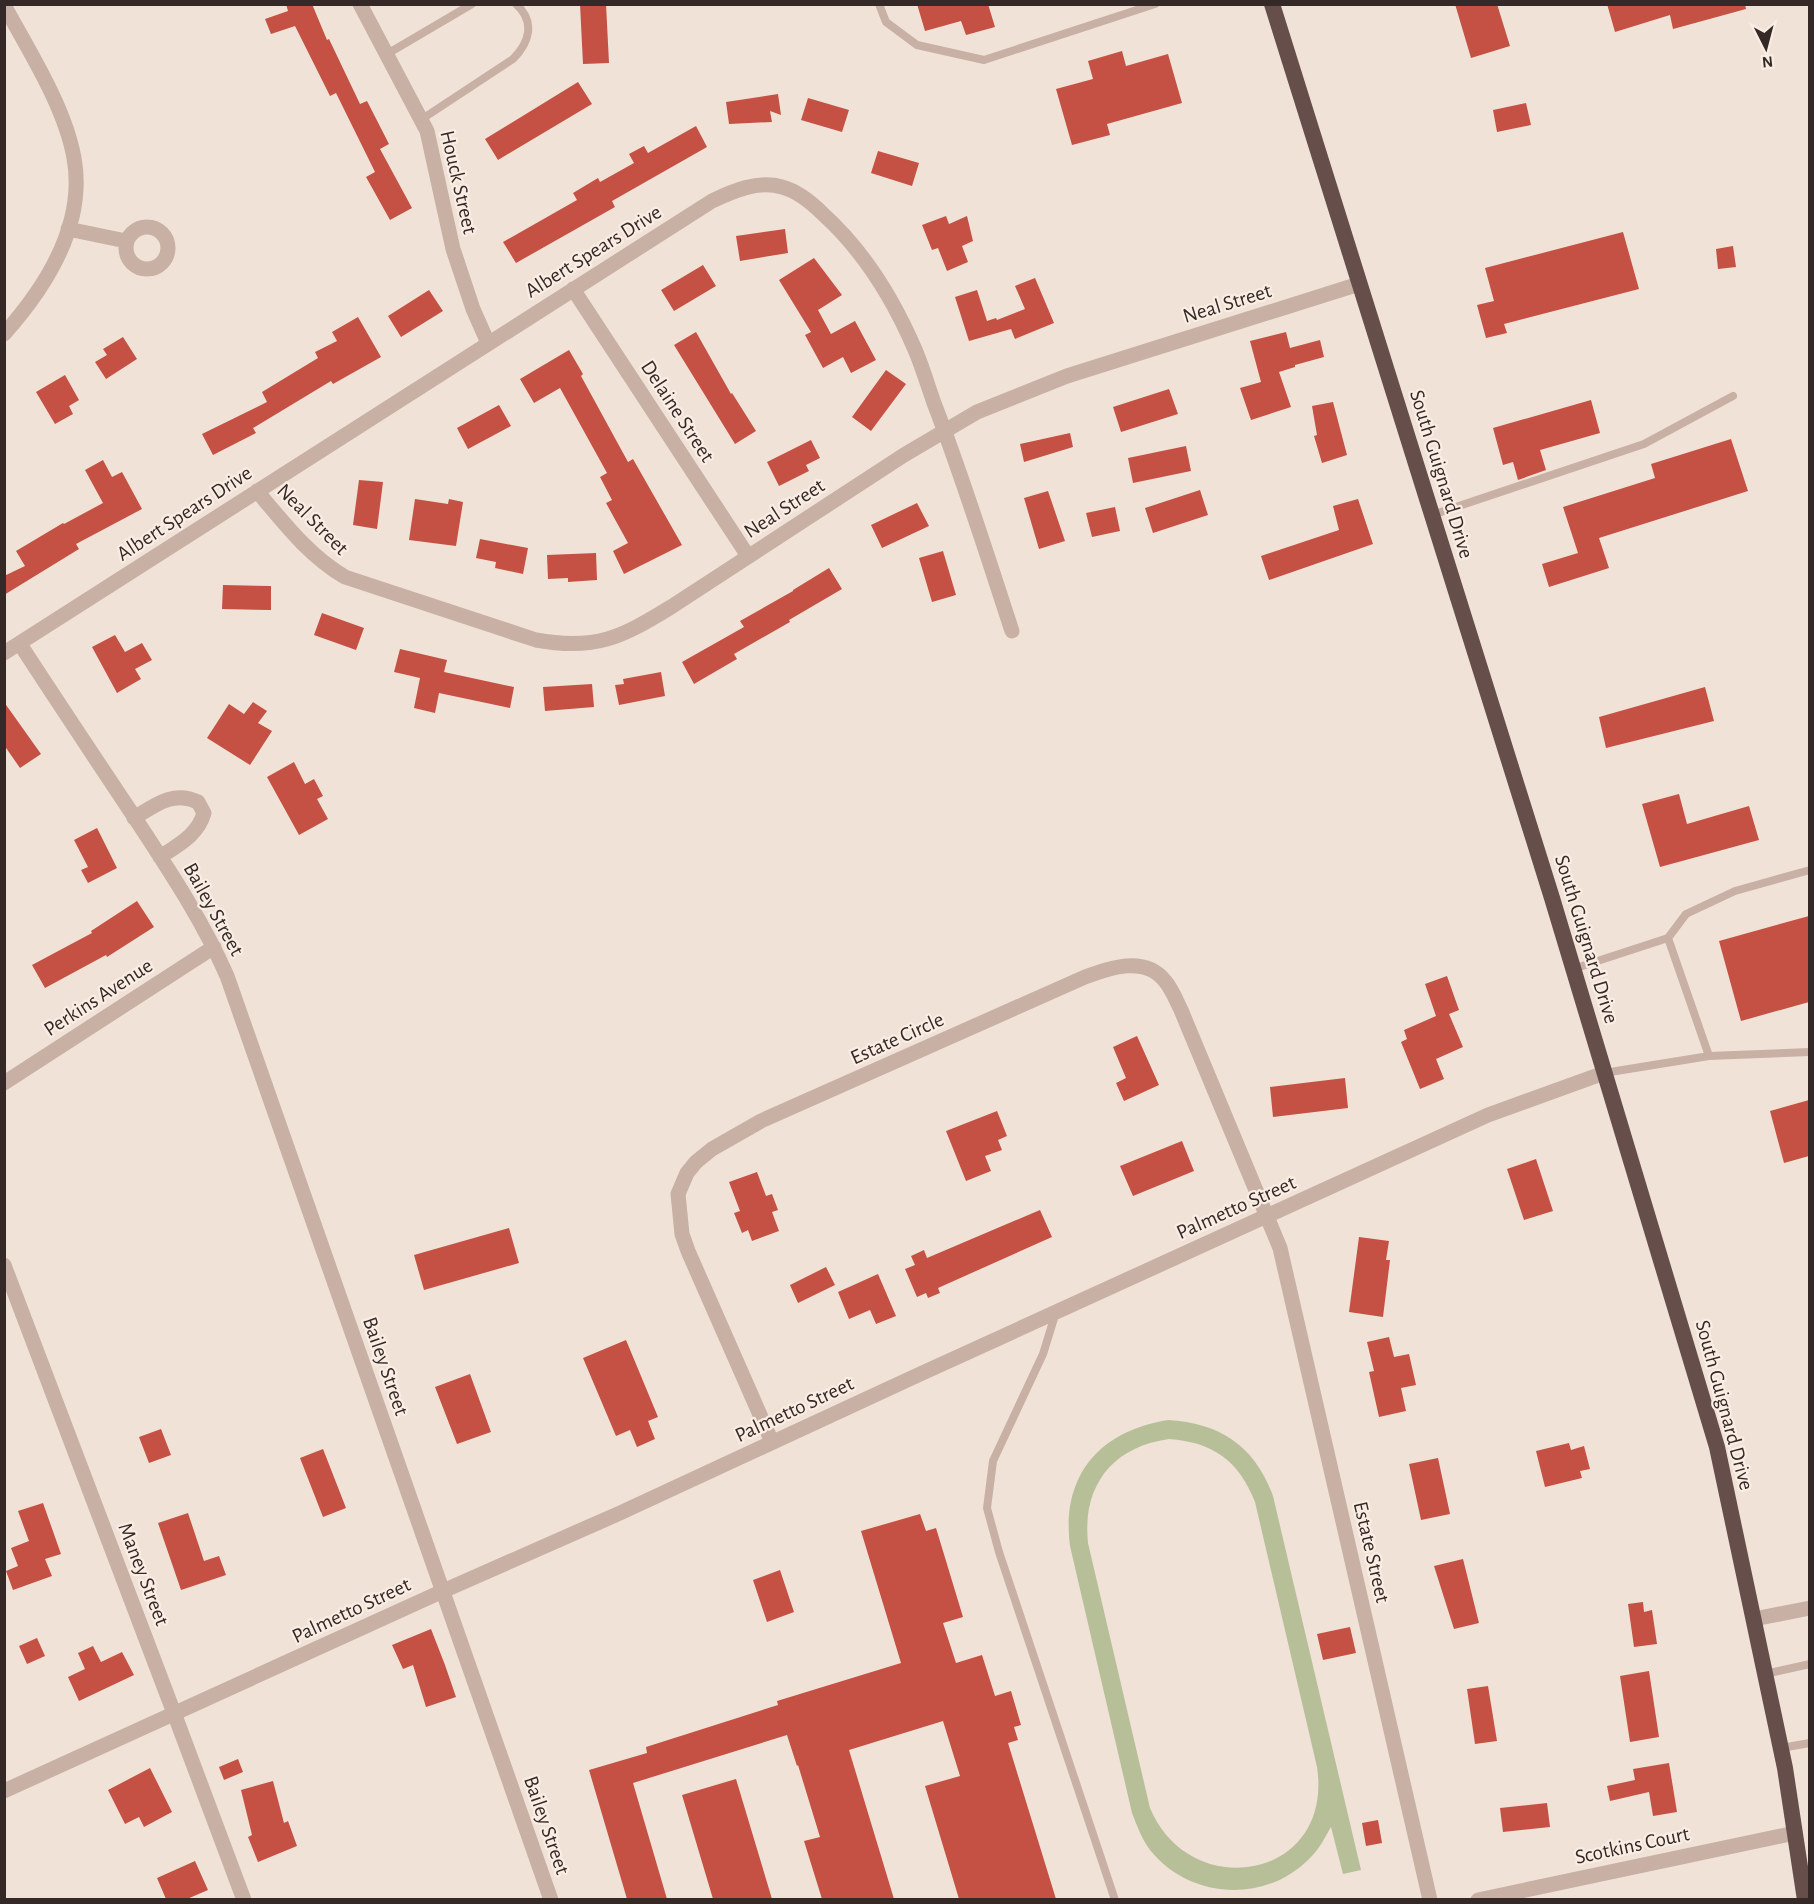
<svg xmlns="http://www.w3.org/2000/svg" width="1814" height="1904" viewBox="0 0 1814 1904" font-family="'Alegreya Sans',sans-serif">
  <rect width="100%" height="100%" fill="#f1e2d8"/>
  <path fill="#b7bf99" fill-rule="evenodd" d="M1168 1420C1220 1423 1255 1446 1273 1496L1361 1870 1343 1874 1331 1827C1325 1837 1320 1848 1311 1857 1267 1904 1190 1900 1150 1850 1142 1839 1137 1826 1132 1813L1070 1546C1061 1476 1099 1431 1168 1420ZM1169 1439C1213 1442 1239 1461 1255 1502L1317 1767C1334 1880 1190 1904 1150 1808L1088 1543C1082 1486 1112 1447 1169 1439Z"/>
  <path fill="#c45143" d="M286 4H312L327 40 329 39 360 104 367 101 389 144 380 149 412 208 390 220 366 177 375 172 336 93 330 96 295 26 271 34 265 19 288 11Z
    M580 4H606L609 63 583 64Z
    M917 4H988L995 27 966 35 961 21 925 31Z
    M1455 4H1497L1510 46 1471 58Z
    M1607 4H1745L1746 9 1673 29 1670 15 1615 32Z
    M1122 51 1126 66 1168 54 1182 103 1107 124 1110 135 1072 145 1056 89 1093 79 1088 61Z
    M578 82 592 104 498 160 485 139Z
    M778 94 781 115 770 111 772 122 729 124 726 102Z
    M808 98 849 110 842 132 801 120Z
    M1526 103 1531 125 1497 132 1493 110Z
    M696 126 707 147 612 201 615 207 516 263 503 242 577 200 573 193 598 178 600 182 634 163 629 154 644 146 648 153Z
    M878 151 919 163 912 186 871 173Z
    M946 216 949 224 967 216 973 241 962 246 968 262 947 271 938 248 932 250 922 225Z
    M785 229 788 253 740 261 736 236Z
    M1623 232 1639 289 1504 324 1507 333 1486 338 1477 305 1494 301 1485 268Z
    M1733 246 1736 267 1718 269 1716 249Z
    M814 258 842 295 818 310 831 334 855 321 876 360 851 373 843 357 823 368 805 335 811 332 779 280Z
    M703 265 716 286 674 311 661 290Z
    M1035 278 1054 323 1015 339 1011 329 969 341 955 297 977 290 987 321 996 318 997 320 1025 309 1015 286Z
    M429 290 443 311 401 337 388 316Z
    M358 317 381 357 333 384 331 381 253 428 256 433 213 455 202 434 267 402 262 392 318 358 315 352 337 341 332 332Z
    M696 332 731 394 732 393 756 431 735 444 674 345Z
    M1286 332 1290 348 1320 340 1324 357 1295 365V367L1279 372 1291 407 1251 420 1240 388 1261 382 1250 341Z
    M123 337 137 359 106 379 95 362 107 355 103 349Z
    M569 350 583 374 581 376 628 462 633 459 682 545 624 574 613 551 628 543 606 503 612 500 600 477 607 473 560 388 534 403 520 379Z
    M886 370 906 384 871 431 852 417Z
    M65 375 79 400 69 406 73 414 55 424 36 392Z
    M1169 389 1178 414 1121 432 1113 407Z
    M1591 400 1600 433 1540 450 1546 470 1518 480 1513 462 1503 465 1493 428Z
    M1333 402 1347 455 1322 463 1314 436 1317 435 1312 406Z
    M499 405 511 426 468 449 457 428Z
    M1070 433 1073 447 1024 462 1020 444Z
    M1731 439 1748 491 1599 538 1609 568 1549 587 1542 564 1578 553 1563 507 1655 478 1651 464Z
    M811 440 820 458 806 465 809 471 779 486 767 462Z
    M1186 446 1191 471 1133 483 1128 458Z
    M103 460 112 477 122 472 142 509 76 544 79 549 4 595V576L25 566 16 551 63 523 64 524 103 503 85 470Z
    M359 480 383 482 377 529 353 525Z
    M1200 490 1208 515 1153 533 1145 508Z
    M1048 491 1065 541 1039 549 1024 498Z
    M415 499 448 504 449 499 463 502 456 546 409 540Z
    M1358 499 1373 544 1269 580 1261 556 1339 530 1333 506Z
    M917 503 929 526 882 548 871 525Z
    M1115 507 1120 531 1092 537 1086 513Z
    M480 539 528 548 523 574 495 568 496 562 476 558Z
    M943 551 956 595 932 602 919 558Z
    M596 553 597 580 568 582V578L548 579 547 555Z
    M829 568 842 589 789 620 790 622 734 654 737 659 694 684 682 662 744 627 740 621 793 591V590Z
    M223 585 271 586V610L222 609Z
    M322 613 364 628 356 650 314 635Z
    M115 635 125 652 142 643 152 660 135 669 141 679 117 693 92 647Z
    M400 649 447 660 444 672 514 687 510 708 439 693 435 713 414 708 420 678 394 672Z
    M661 672 665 696 619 705 615 685 624 684 623 679Z
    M592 684 594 707 545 711 543 687Z
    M1705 687 1714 721 1606 748 1599 717Z
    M4 702 41 754 20 768 4 745Z
    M253 702 267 711 258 723 272 731 250 765 207 738 229 704 244 714Z
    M294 762 305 784 314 779 323 796 317 799 328 819 299 835 267 777Z
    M1679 794 1687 824 1749 806 1759 840 1660 867 1642 804Z
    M97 828 117 868 88 883 81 870 88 867 74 840Z
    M137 901 154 927 107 957 106 955 45 988 32 965 92 933 91 931Z
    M1809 916V1002L1741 1021 1719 941Z
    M1447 976 1459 1010 1449 1014 1463 1047 1436 1059 1444 1079 1420 1089 1401 1042 1407 1039 1404 1030 1436 1016 1425 984Z
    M1137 1036 1159 1085 1124 1101 1116 1083 1126 1078 1113 1047Z
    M1345 1078 1348 1108 1273 1117 1270 1087Z
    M1809 1100V1156L1784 1163 1770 1111Z
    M997 1111 1007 1136 998 1140 1002 1150 985 1156 991 1171 966 1181 946 1131Z
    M1182 1141 1194 1171 1133 1196 1120 1166Z
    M1536 1159 1553 1211 1524 1220 1507 1169Z
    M757 1172 766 1196 772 1194 778 1210 772 1212 779 1231 752 1241 748 1230 742 1233 734 1213 740 1211 729 1182Z
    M1040 1210 1052 1237 938 1288 940 1293 928 1298 926 1293 917 1297 905 1269 915 1265 911 1256 924 1250 927 1258Z
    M509 1228 519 1263 424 1290 414 1255Z
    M1359 1237 1389 1241 1386 1260H1390L1383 1317 1349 1312Z
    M826 1267 835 1285 798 1303 790 1285Z
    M878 1274 896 1316 876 1324 870 1310 849 1319 838 1292Z
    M1389 1337 1394 1357 1409 1354 1416 1385 1401 1388 1406 1411 1379 1417 1369 1372 1374 1371 1367 1342Z
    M626 1340 658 1417 648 1421 655 1439 637 1447 630 1430 616 1436 583 1358Z
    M470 1374 491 1432 457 1444 435 1387Z
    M161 1429 171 1455 149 1463 139 1437Z
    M1569 1443 1571 1450 1584 1446 1590 1469 1580 1471 1582 1478 1545 1487 1536 1451Z
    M323 1449 346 1508 323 1517 300 1458Z
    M1438 1458 1450 1514 1421 1520 1409 1464Z
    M43 1503 61 1554 45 1559 52 1576 13 1590 6 1571 18 1566 11 1548 29 1541 18 1511Z
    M188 1513 204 1561 219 1556 226 1575 181 1590 158 1523Z
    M920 1514 926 1531 936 1528 963 1617 943 1623 956 1663 982 1655 995 1696 1011 1691 1021 1725 1014 1727 1018 1740 1008 1743 1056 1899H959L925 1786 960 1776 943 1721 849 1750 894 1899H822L804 1841 820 1837 798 1765 797 1766 787 1735 633 1783 667 1899H627L589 1770 647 1753 646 1747 778 1705 777 1701 901 1663 861 1531Z
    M1463 1559 1479 1623 1454 1629 1434 1566Z
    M780 1570 794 1612 767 1622 753 1580Z
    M1643 1602 1644 1612 1652 1610 1657 1644 1634 1647 1628 1604Z
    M1350 1627 1356 1653 1323 1660 1317 1634Z
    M431 1629 445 1665 456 1697 426 1707 413 1665 403 1669 392 1645Z
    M37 1638 45 1656 27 1664 19 1646Z
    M93 1646 101 1662 122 1652 134 1675 79 1701 68 1677 85 1669 78 1653Z
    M1649 1671 1659 1737 1630 1742 1620 1676Z
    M1488 1686 1497 1741 1475 1744 1467 1689Z
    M238 1759 243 1772 224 1780 219 1767Z
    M1669 1763 1677 1812 1653 1816 1649 1792 1610 1801 1607 1786 1635 1780 1633 1769Z
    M150 1768 172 1812 144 1827 139 1817 125 1824 108 1790Z
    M736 1779 772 1899H713L682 1795Z
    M273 1781 284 1823 288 1821 297 1846 258 1862 248 1837 252 1835 241 1790Z
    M1547 1803 1550 1827 1503 1832 1500 1808Z
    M1378 1820 1382 1843 1366 1846 1362 1823Z
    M195 1861 208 1890 187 1899H166L157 1878Z"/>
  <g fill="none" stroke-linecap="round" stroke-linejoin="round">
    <path stroke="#c8b0a5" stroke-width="8" d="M879 4 886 22 917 45 984 60 1155 4
      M387 54 472 4
      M422 119 513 59C529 43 536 22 516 4
      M1432 515 1644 444 1733 396
      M1668 938 1686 914 1735 891 1810 870
      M1573 969 1668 938 1709 1056 1604 1073
      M1709 1056 1810 1052
      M1056 1312 1043 1354 993 1461 987 1508 999 1552 1115 1900
      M1765 1674 1810 1664
      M1781 1748 1810 1743"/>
    <path stroke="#c8b0a5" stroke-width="15" d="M360 4 427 131 453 249 473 309 488 343
      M4 5C29 51 65 107 74 158 86 224 46 287 4 334
      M126 248a21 21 0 1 1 42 0a21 21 0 1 1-42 0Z
      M68 229 126 241
      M573 289 748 556
      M257 491C284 523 309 556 345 577L536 640C596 651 622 637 671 607L904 455 977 412 1067 376 1359 284
      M20 644C57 701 95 758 133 815 167 867 202 919 227 976L551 1900
      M4 653 712 201C733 191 758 180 782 187 797 191 812 203 823 214 865 252 894 300 916 352 923 369 928 386 934 403 963 478 987 555 1012 631
      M134 818C155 805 174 790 198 802L204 813C198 835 178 845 160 857
      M4 1083 214 947
      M4 1265 174 1713
      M772 1442 688 1251 682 1234 678 1194 687 1173 696 1162 712 1149 761 1121 1085 977C1109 968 1145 955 1165 981 1172 989 1176 1000 1181 1010L1280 1248 1430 1900
      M1754 1619 1810 1608
      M1478 1900 1795 1833"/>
    <path stroke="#c8b0a5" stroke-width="15" d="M174 1713 244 1900
      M4 1791 443 1591 620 1513 918 1375 1488 1115 1604 1073"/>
    <path stroke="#664f4a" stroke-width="16" d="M1272 4 1552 898 1717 1447 1785 1768 1805 1900"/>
  </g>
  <g text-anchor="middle" stroke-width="4.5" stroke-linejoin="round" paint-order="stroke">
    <g font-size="21" fill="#342926" stroke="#f9ede4">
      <text transform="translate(459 182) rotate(77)" y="7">Houck Street</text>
      <text transform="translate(593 251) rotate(-32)" y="7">Albert Spears Drive</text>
      <text transform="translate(1227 303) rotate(-17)" y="7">Neal Street</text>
      <text transform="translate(678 411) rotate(57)" y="7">Delaine Street</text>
      <text transform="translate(1442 474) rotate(73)" y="7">South Guignard Drive</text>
      <text transform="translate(784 508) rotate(-33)" y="7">Neal Street</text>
      <text transform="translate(184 513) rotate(-33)" y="7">Albert Spears Drive</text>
      <text transform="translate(313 519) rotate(45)" y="7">Neal Street</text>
      <text transform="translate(214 909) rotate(61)" y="7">Bailey Street</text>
      <text transform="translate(1587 939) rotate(73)" y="7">South Guignard Drive</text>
      <text transform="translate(98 997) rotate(-33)" y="7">Perkins Avenue</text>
      <text transform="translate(897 1038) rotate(-24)" y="7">Estate Circle</text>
      <text transform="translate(1236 1207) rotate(-24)" y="7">Palmetto Street</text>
      <text transform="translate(386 1366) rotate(71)" y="7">Bailey Street</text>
      <text transform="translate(1725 1405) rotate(75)" y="7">South Guignard Drive</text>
      <text transform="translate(794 1409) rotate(-25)" y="7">Palmetto Street</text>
      <text transform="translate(1372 1552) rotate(77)" y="7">Estate Street</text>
      <text transform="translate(144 1574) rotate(69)" y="7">Maney Street</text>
      <text transform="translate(351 1610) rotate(-25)" y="7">Palmetto Street</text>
      <text transform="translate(547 1825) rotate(71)" y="7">Bailey Street</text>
      <text transform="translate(1632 1845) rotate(-12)" y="7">Scotkins Court</text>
    </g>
  </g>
  <rect width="1814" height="1904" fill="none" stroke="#342926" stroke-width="12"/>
  <g transform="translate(1766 48) rotate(174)" stroke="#f9ede4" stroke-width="4.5" paint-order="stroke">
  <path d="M0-4.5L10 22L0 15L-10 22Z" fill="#342926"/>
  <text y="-9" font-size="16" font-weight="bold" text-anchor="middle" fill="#342926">N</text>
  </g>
</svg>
